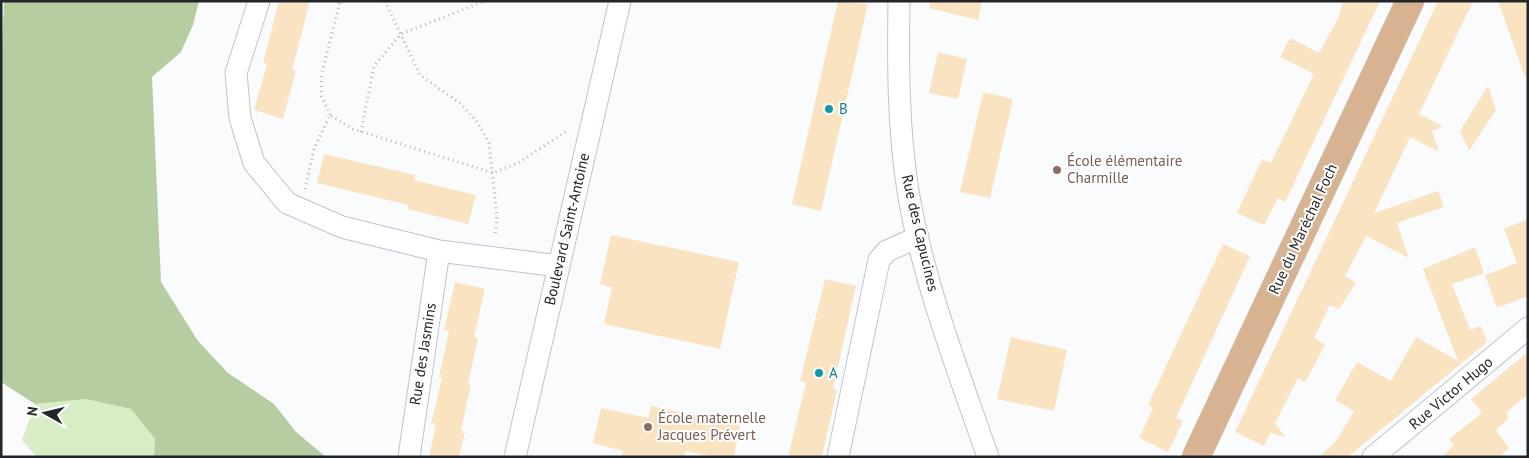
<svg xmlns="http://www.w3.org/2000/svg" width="1529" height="458" viewBox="0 0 1529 458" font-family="'PT Sans',sans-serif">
  <rect width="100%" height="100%" fill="#fafbfd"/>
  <path fill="#d8ecc6" d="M86 399 131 409 155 439 154 457H37L22 440 35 404Z"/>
  <path fill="#b6cda1" d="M4 1H199L193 25 181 52 152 77 161 282 198 341 228 373 274 404 296 432 326 457H154L155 439 131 409 86 399 35 404 1 382V75Z"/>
  <path fill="#fae3c1" d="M279 1H310L292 70 296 71 283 119 254 110 267 64 263 62Z
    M838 1 868 4 821 211 792 204Z
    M930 1H982L978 20 929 8Z
    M1343 1H1380L1285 202 1278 198 1264 225 1237 213 1262 159 1271 163 1314 74 1280 57 1290 38 1319 53 1339 17Z
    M1438 1H1473L1419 114 1443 126 1432 131 1439 152 1410 137 1374 213 1438 191 1444 207 1397 223 1409 258 1366 236 1345 276 1356 283 1339 309 1330 305 1314 338 1325 345 1305 383 1298 378 1275 423 1285 437 1270 433 1264 446 1235 432Z
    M1498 1H1528V77H1525Z
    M938 52 967 59 958 99 929 93Z
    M1488 86 1496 110 1469 151 1460 131Z
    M983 92 1013 99 990 198 960 192Z
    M324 154 415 175 414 180 476 195 468 224 407 209 408 205 317 183Z
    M1528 219V296L1497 308 1485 275 1517 263 1504 229Z
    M611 235 739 262 720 349 604 324 612 287 600 284Z
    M1223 244 1250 256 1176 418 1183 421 1168 452 1139 438 1153 408 1148 405Z
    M1475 247 1484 273 1452 284 1470 330 1481 326 1487 342 1348 457H1319L1337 440 1354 411 1335 400 1357 362 1391 381 1416 337 1458 361 1423 269Z
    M825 279 856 286 833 389 837 390 822 457H788L806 383 800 381Z
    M455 282 485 289 474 337 478 338 468 384 471 385 461 430 465 432 459 457H429L436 425 431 424 442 378 439 377 449 331 444 330Z
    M1011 337 1067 350 1054 411 997 399Z
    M1528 352V394L1507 412 1508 419 1496 430 1509 448 1499 457H1442L1454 445 1449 439 1482 413 1471 399Z
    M651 406 740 425 734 457H714L685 451 684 457H621L623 451 593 443 601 408 648 418Z"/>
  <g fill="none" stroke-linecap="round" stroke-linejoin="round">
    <g stroke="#bdc4ce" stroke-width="23">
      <path id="minor" d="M259 1 236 73 240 118 254 163 287 203 342 227 439 251 409 457
        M899 1C898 65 898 128 908 191 923 282 958 370 988 457
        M439 251 559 266
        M515 457 620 1
        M838 457 879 260 887 251 918 237
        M1373 457 1528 328"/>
    </g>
    <g stroke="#d7d8d8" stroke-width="29">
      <path id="major" d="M1196 457 1410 1"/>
    </g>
    <path stroke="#b5b6b9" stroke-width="3" stroke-dasharray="1 4" stroke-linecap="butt" d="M385 1 420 75 461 104 478 123 489 143 497 218 495 237
      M330 115 321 95 322 73 340 1
      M361 132 374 66 401 34 485 1
      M305 189 314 149 330 115 353 129 493 173 518 163 567 131"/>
    <use href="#minor" stroke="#fff" stroke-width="21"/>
    <use href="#major" stroke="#d7b391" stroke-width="28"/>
  </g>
  <g fill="#0f9aa8" stroke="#fff" stroke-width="2">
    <circle cx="829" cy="109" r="5"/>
    <circle cx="819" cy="373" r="5"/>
  </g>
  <g fill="#8d6e63" stroke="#fff" stroke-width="2">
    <circle cx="1057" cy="170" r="5"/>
    <circle cx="648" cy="427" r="5"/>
  </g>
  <g text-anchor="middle" stroke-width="4" stroke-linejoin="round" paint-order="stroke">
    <g font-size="15" fill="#0d838f" stroke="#fff" text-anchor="start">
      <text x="839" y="114">B</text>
      <text x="829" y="378">A</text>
    </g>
    <g font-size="15" fill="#785e54" stroke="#fff" text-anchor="start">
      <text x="1067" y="166">École élémentaire<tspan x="1067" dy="17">Charmille</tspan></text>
      <text x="658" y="423">École maternelle<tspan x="658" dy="17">Jacques Prévert</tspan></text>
    </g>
    <g font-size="15" fill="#222529" stroke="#fff">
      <text transform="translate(567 229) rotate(-77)" y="5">Boulevard Saint-Antoine</text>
      <text transform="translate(1303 229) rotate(-65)" y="5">Rue du Maréchal Foch</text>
      <text transform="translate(920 233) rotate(77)" y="5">Rue des Capucines</text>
      <text transform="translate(423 354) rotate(-81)" y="5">Rue des Jasmins</text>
      <text transform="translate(1451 393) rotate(-40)" y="5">Rue Victor Hugo</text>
    </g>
  </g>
  <rect width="1529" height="458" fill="none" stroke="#222529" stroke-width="5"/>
  <g transform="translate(45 413) rotate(278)" stroke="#ffffff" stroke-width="4" paint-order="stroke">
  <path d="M0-4L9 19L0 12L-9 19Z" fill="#222529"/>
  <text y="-8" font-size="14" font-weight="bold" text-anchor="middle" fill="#222529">N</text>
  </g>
</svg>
